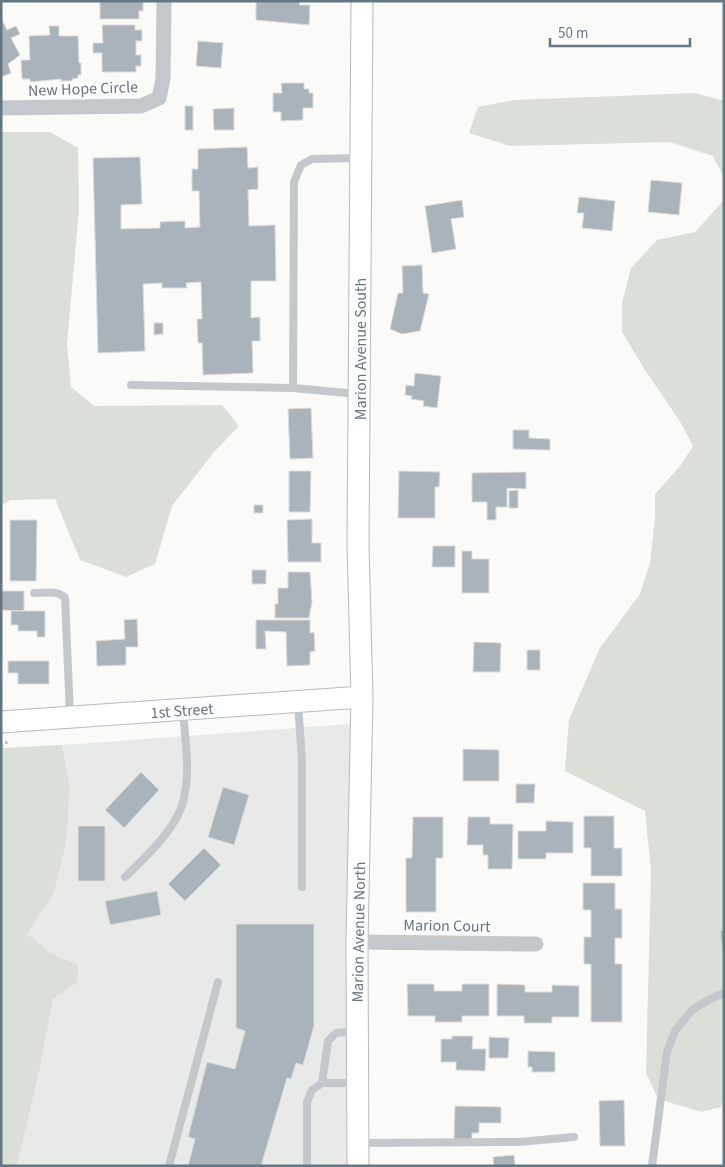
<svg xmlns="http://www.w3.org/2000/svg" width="725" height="1167" viewBox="0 0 725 1167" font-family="'Source Sans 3',sans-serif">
  <rect width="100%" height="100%" fill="#fafaf8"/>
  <path fill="#e8e9e9" d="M351 724 349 1166H17L40 1068 53 999 78 982V965L54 955 26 935 54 893 65 843 70 786 62 745Z"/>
  <path fill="#dadfd7" d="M695 93 724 101V178L713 156 670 142 510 146 469 133 478 107 514 100Z
    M1 132H50L78 148 79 209 67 344 71 387 94 406 222 405 239 426 214 452 172 506 155 564 126 577 80 560 55 499 11 500 1 505Z
    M724 200V1094L721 1107 702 1112 658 1099 646 1073 651 871 645 811 565 771 569 720 583 687 600 648 640 594 650 563 655 518V494L681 465 693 446 681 423 645 370 622 332V303L631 268 657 240 695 232Z
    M62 745 70 786 66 843 54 893 27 934 54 955 78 965V982L53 999 40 1068 17 1166H1V748Z"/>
  <path fill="#aab3b9" stroke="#dcdcda" d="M100 1H143V11H139V19H100Z
    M256 1H300L299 5H310L309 25 256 20Z
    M1 18 7 30 16 26 20 34 11 38 20 55 8 64 11 73 1 77Z
    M102 25H135V30H142V41H136V55H141V66H136V72H102V53H93V43H103Z
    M49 26H59V36H78L79 63H81V75H78V78L72 79V81H61V79L30 82V79H22L21 60H30L29 36 50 35Z
    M198 41 223 43 221 68 196 66Z
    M281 83H304V89H309V93H313V108H303V120L281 121V112H273V93H282Z
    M185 106H193V130H185Z
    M234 108V130H214L213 109Z
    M247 147 248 168 258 167V189L248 190 249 226 275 225 276 281H251V318L260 317V341H252L253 373 203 375 202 343H198L197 319H202L201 282 186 283 187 288H162V283L143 284 145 351 98 353 93 158 140 157 142 204 121 205V229L160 228V222L185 221V228L200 227 199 191H192V169H198V149Z
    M651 180 682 183 679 215 648 212Z
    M579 197 615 201 612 231 582 228 584 213H577Z
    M462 200 464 217 451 219 456 249 432 253 425 206Z
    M422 265 423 293 429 294 420 331 402 334 390 329 398 293H403L402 266Z
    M154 323H163V334L154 335Z
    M415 373 441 376 437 408 423 406 424 401 411 399 412 396 405 395 406 385 414 386Z
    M311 408 313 458 290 459 288 409Z
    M513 430H529V438L550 439V450L513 449Z
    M289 471H311L310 512H289Z
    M399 471 440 472 439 487H435V518H398Z
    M526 472V489L507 488V507H496V520H487V502H472V473Z
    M518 490V508H509V491Z
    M254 505H263V513H254Z
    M312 519V543H321V562H288L287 520Z
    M10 520H37L36 581H10Z
    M433 546H455V567H432Z
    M462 551H472V559H489V593H462Z
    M252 570H266V584H252Z
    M288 572H310L312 602 309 618H275V604H278V588H288Z
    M1 591H24V611L1 610Z
    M11 611H45V637H37V631H18V625H11Z
    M137 619 138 647H126V665L97 666 96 641 125 639 124 620Z
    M256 620H310V633L314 632 315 651 310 652V665L287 666 286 632 265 631 266 649H256Z
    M474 642 501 643 500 672H473Z
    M527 650H540V670H527Z
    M8 661H49V684H18V673H8Z
    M463 749 499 750V781H463Z
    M141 772 159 790 124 828 105 810Z
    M516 784H535L534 803H516Z
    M223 787 249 795 234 845 208 837Z
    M584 816H614V848H622V876H591V848H584Z
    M413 817H443V858H436V912H406V858H412Z
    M468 817H490V824H513L512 869H488V855H483V845H467Z
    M546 821 573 822V853H546V859H518V831H546Z
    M78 826H105V881H78Z
    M204 848 221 865 185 901 168 884Z
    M583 883H615V909H622V938H615V964H622V1022H591V964H584V937H591V910H583Z
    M157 891 161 915 110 925 105 901Z
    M236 924H314V1026L303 1065 296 1063 291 1079 287 1078 261 1166H188L195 1139 188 1137 207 1062 235 1069 245 1031 236 1028Z
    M724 930V963L720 931Z
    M407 984H434V991H462V984H489V1016H462V1022H435V1016H408Z
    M497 984 525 985V992H552V985L579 986V1017H552V1023H524V1016H497Z
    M452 1036H473L472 1049H486L485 1071 456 1070V1062H441V1039H452Z
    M489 1037 509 1038 508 1058H489Z
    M528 1051 555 1052V1072H532V1067H528Z
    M624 1100 625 1146H600L599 1101Z
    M455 1106 501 1107V1123H479V1133H472V1140L454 1139Z
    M514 1155 515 1166H494L493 1157Z"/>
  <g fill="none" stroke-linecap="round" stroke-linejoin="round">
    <g stroke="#b3babf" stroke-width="23">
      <path id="secondary" d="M1 722 362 697
        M358 1166 357 942 362 697 358 545 362 1"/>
    </g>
    <path stroke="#bbbfc2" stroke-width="3" stroke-dasharray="2.5 2.5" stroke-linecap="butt" d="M1 746 9 741"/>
    <path stroke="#c3c8cc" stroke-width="8" d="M131 385 293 388
      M358 394 293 388 294 182 301 165 312 159 359 158
      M34 593C44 593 58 590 65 598L70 716
      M298 704 302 760V887
      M125 877C145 858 176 829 183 802 191 772 185 740 183 710
      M322 1083 328 1041 336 1033 355 1031
      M360 1143 519 1142 574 1137
      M169 1166 218 982
      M307 1166V1102L312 1090 322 1083H355
      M652 1166 667 1052 675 1031 692 1010 708 1000 724 993"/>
    <path stroke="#c3c8cc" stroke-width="15" d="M1 108 141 106 159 98 163 79 164 1
      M357 942 536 944"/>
    <use href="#secondary" stroke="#fff" stroke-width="21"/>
  </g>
  <g text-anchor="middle" stroke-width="5" stroke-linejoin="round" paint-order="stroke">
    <g font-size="16" fill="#657683" stroke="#fff">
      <text transform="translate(83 88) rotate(-2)" y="6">New Hope Circle</text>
      <text transform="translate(360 349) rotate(-90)" y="6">Marion Avenue South</text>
      <text transform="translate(182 710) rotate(-4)" y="6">1st Street</text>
      <text transform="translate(447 925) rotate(1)" y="6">Marion Court</text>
      <text transform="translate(358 932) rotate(-89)" y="6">Marion Avenue North</text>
    </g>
  </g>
  <rect width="725" height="1167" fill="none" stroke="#657683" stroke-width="5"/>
  <path d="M550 38v8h140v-8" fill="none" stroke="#657683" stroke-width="2.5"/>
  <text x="558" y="38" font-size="15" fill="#657683" stroke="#ffffff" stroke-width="4" paint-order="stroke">50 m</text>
</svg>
